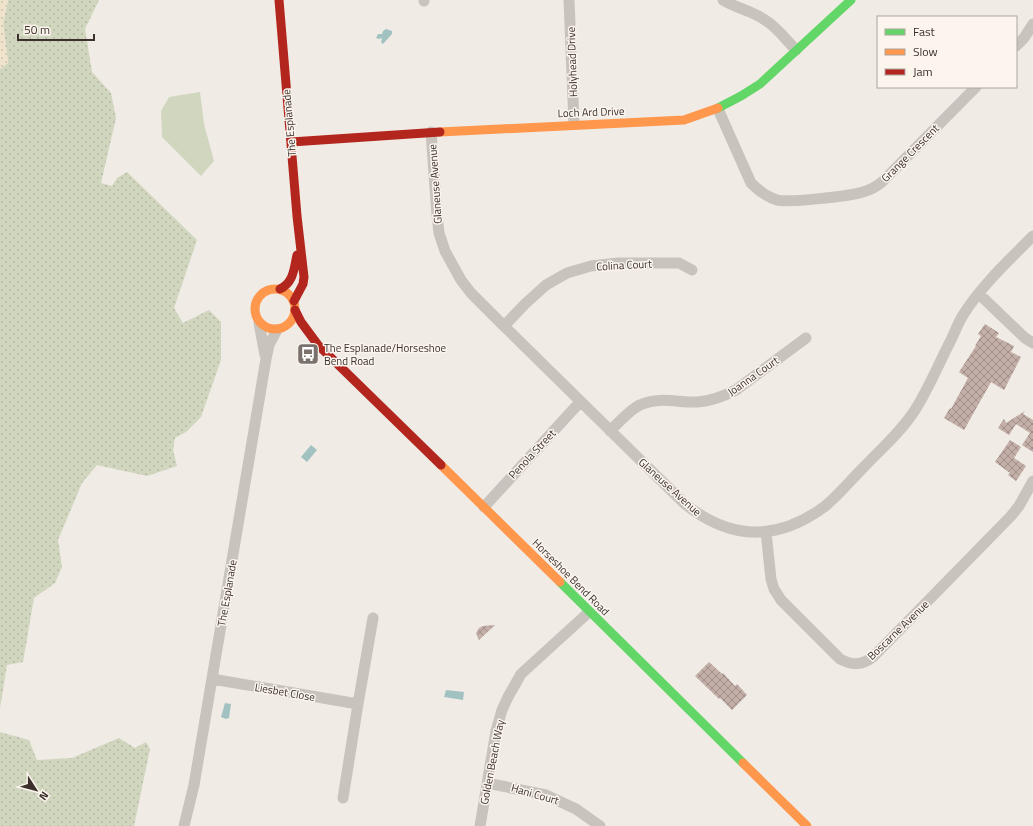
<svg xmlns="http://www.w3.org/2000/svg" width="1033" height="826" viewBox="0 0 1033 826" font-family="'Titillium Web',sans-serif">
  <defs>
    <pattern id="grass-dots" width="8" height="8" patternUnits="userSpaceOnUse"><rect width="8" height="8" fill="#d1d6bf"/><path d="M2 2h.1M6 6h.1" fill="none" stroke="#b4b8a4" stroke-width="1.8" stroke-linecap="round"/></pattern>
    <pattern id="sand-dots" width="8" height="8" patternUnits="userSpaceOnUse"><rect width="8" height="8" fill="#efe3cc"/><path d="M2 2h.1M6 6h.1" fill="none" stroke="#cec3af" stroke-width="1.8" stroke-linecap="round"/></pattern>
    <pattern id="building-cross-hatch" width="8" height="8" patternUnits="userSpaceOnUse"><rect width="8" height="8" fill="#c3afa7"/><path d="M0 0l8 8M0 8l8-8" fill="none" stroke="#a08f88"/></pattern>
  </defs>
  <rect width="100%" height="100%" fill="#f0ebe5"/>
  <path fill="url(#grass-dots)" d="M8 0H99L85 29 92 72 111 93 116 118 101 183 112 186 117 178 127 172 197 240 174 308 183 323 209 310 221 322V360L201 417 186 432 175 438 173 450 177 466 147 476 97 465 82 483 58 540 62 567 55 583 34 598 23 662 7 665 0 708V69L8 63 3 23Z
    M0 732 29 740 37 760 72 758 119 738 135 748 146 742 150 749 134 826H0Z"/>
  <path fill="url(#sand-dots)" d="M0 0H8L3 23 8 63 0 69Z"/>
  <path fill="#d1d6bf" d="M200 92 204 124 214 161 201 176 162 137 161 111 169 97Z"/>
  <path fill="#a1c2c1" d="M386 29 392 31V34L383 44 381 42 382 38 379 39 376 38 378 34H382L383 31Z
    M311 445 317 450 307 462 301 457Z
    M446 690 464 692 463 700 444 697Z
    M225 703 231 704 229 718 226 719 221 717Z"/>
  <path fill="url(#building-cross-hatch)" d="M985 324 999 333 996 337 1014 346 1011 352 1021 357 1004 390 991 382 964 430 944 418 950 408 951 409 968 378 959 372 976 346H975L981 336 978 334Z
    M1025 411 1023 414 1033 420V452L1022 445 1030 433 1016 424 1009 435 998 428 1004 419 1006 423Z
    M1010 440 1021 447 1014 458 1026 466 1016 481 1008 475 1010 473 995 462Z
    M495 625 479 640 476 633 479 628 483 626Z
    M709 662 722 674 723 673 735 686 737 684 747 695 732 710 720 698 719 699 695 676Z"/>
  <g fill="none" stroke-linecap="round" stroke-linejoin="round">
    <path stroke="#c9c3be" stroke-width="11" d="M424 0V1
      M569 0 574 124
      M723 0C736 8 752 11 765 20 777 27 786 40 796 50
      M1016 46 1024 38 1033 24
      M718 109 751 183C758 190 767 197 777 200 788 203 851 196 863 192 870 190 876 187 882 182L976 87
      M431 132 437 215 439 233 445 251 461 280 471 293 504 326 685 504C730 540 776 542 824 507 836 498 851 480 862 469 880 450 901 432 915 410 929 388 939 363 951 340 955 332 958 323 963 315 982 285 1008 261 1033 236
      M979 294 1025 338 1033 343
      M259 323 265 355
      M504 326 525 304 546 285 567 273 591 266 618 263H679L692 270
      M610 431C617 424 632 408 640 405 660 396 678 403 698 402 712 401 724 396 736 390L806 338
      M484 507 580 402
      M766 532 771 579 774 589 781 600 840 659C853 666 862 665 873 657L1011 516 1019 506 1033 481
      M212 679 358 704 373 618
      M487 783 546 795 576 809 600 826
      M343 798 358 704
      M184 826 194 785 266 359 269 345 277 330
      M480 826 496 731 502 710 508 697 521 674 589 612"/>
    <path stroke="#63d668" stroke-width="9" d="M718 108 741 96 760 84 851 0
      M560 582 743 763"/>
    <path stroke="#ff974d" stroke-width="9" d="M440 132 684 120 718 108
      M255 309a20 20 0 1 1 40 0a20 20 0 1 1-40 0Z
      M441 465 560 582
      M743 763 807 826"/>
    <path stroke="#b3261e" stroke-width="9" d="M279 0 297 216 304 277 303 284 294 301
      M291 142 440 132
      M280 289C294 282 294 268 297 255
      M295 310 301 322 318 345 441 465"/>
  </g>
  <defs>
    <g id="bus-square" transform="scale(1.15)"><rect x="-9" y="-9" width="18" height="18" rx="4" fill="#7a716c" stroke="#fbf5ee"/><path d="M-5-6H5V4H4V6H2V4H-2V6H-4V4H-5ZM-3.5-4V0h7V-4ZM-3.5 1.2v1.5H-2V1.2ZM2 1.2v1.5H3.5V1.2Z" fill="#fff"/></g>
  </defs>
  <g fill-rule="evenodd">
    <use href="#bus-square" x="308" y="354"/>
  </g>
  <g text-anchor="middle" stroke-width="3" stroke-linejoin="round" paint-order="stroke">
    <g font-size="11" fill="#3b302b" stroke="#fbf5ee">
      <text transform="translate(572 62) rotate(-92)" y="4">Holyhead Drive</text>
      <text transform="translate(591 112) rotate(-2)" y="4">Loch Ard Drive</text>
      <text transform="translate(289 123) rotate(-95)" y="4">The Esplanade</text>
      <text transform="translate(910 153) rotate(-45)" y="4">Grange Crescent</text>
      <text transform="translate(435 184) rotate(-94)" y="4">Glaneuse Avenue</text>
      <text transform="translate(624 265) rotate(-3)" y="4">Colina Court</text>
      <text transform="translate(753 376) rotate(-35)" y="4">Joanna Court</text>
      <text transform="translate(532 454) rotate(-47)" y="4">Penola Street</text>
      <text transform="translate(670 487) rotate(42)" y="4">Glaneuse Avenue</text>
      <text transform="translate(571 577) rotate(45)" y="4">Horseshoe Bend Road</text>
      <text transform="translate(227 593) rotate(-80)" y="4">The Esplanade</text>
      <text transform="translate(898 630) rotate(-44)" y="4">Boscarne Avenue</text>
      <text transform="translate(285 692) rotate(10)" y="4">Liesbet Close</text>
      <text transform="translate(492 762) rotate(-79)" y="4">Golden Beach Way</text>
      <text transform="translate(535 794) rotate(16)" y="4">Hani Court</text>
    </g>
    <g font-size="11" fill="#3b302b" stroke="#fbf5ee" text-anchor="start">
      <text x="324" y="352">The Esplanade/Horseshoe<tspan x="324" dy="13">Bend Road</tspan></text>
    </g>
  </g>
  <rect x="877" y="16" width="140" height="72" fill="#fbf5ee" stroke="#aea6a0"/>
  <rect x="885" y="29" width="20" height="6" fill="#63d668" stroke="#aea6a0"/>
  <text x="913" y="36" font-size="12" fill="#3b302b">Fast</text>
  <rect x="885" y="49" width="20" height="6" fill="#ff974d" stroke="#aea6a0"/>
  <text x="913" y="56" font-size="12" fill="#3b302b">Slow</text>
  <rect x="885" y="69" width="20" height="6" fill="#b3261e" stroke="#aea6a0"/>
  <text x="913" y="76" font-size="12" fill="#3b302b">Jam</text>
  <g transform="translate(36 790) rotate(126)" stroke="#fbf5ee" stroke-width="3" paint-order="stroke">
  <path d="M0-3L7 15L0 10L-7 15Z" fill="#3b302b"/>
  <text y="-6" font-size="11" font-weight="bold" text-anchor="middle" fill="#3b302b">N</text>
  </g>
  <path d="M18 34v6h76v-6" fill="none" stroke="#3b302b" stroke-width="2"/>
  <text x="24" y="34" font-size="12" fill="#3b302b" stroke="#fbf5ee" stroke-width="3" paint-order="stroke">50 m</text>
</svg>
